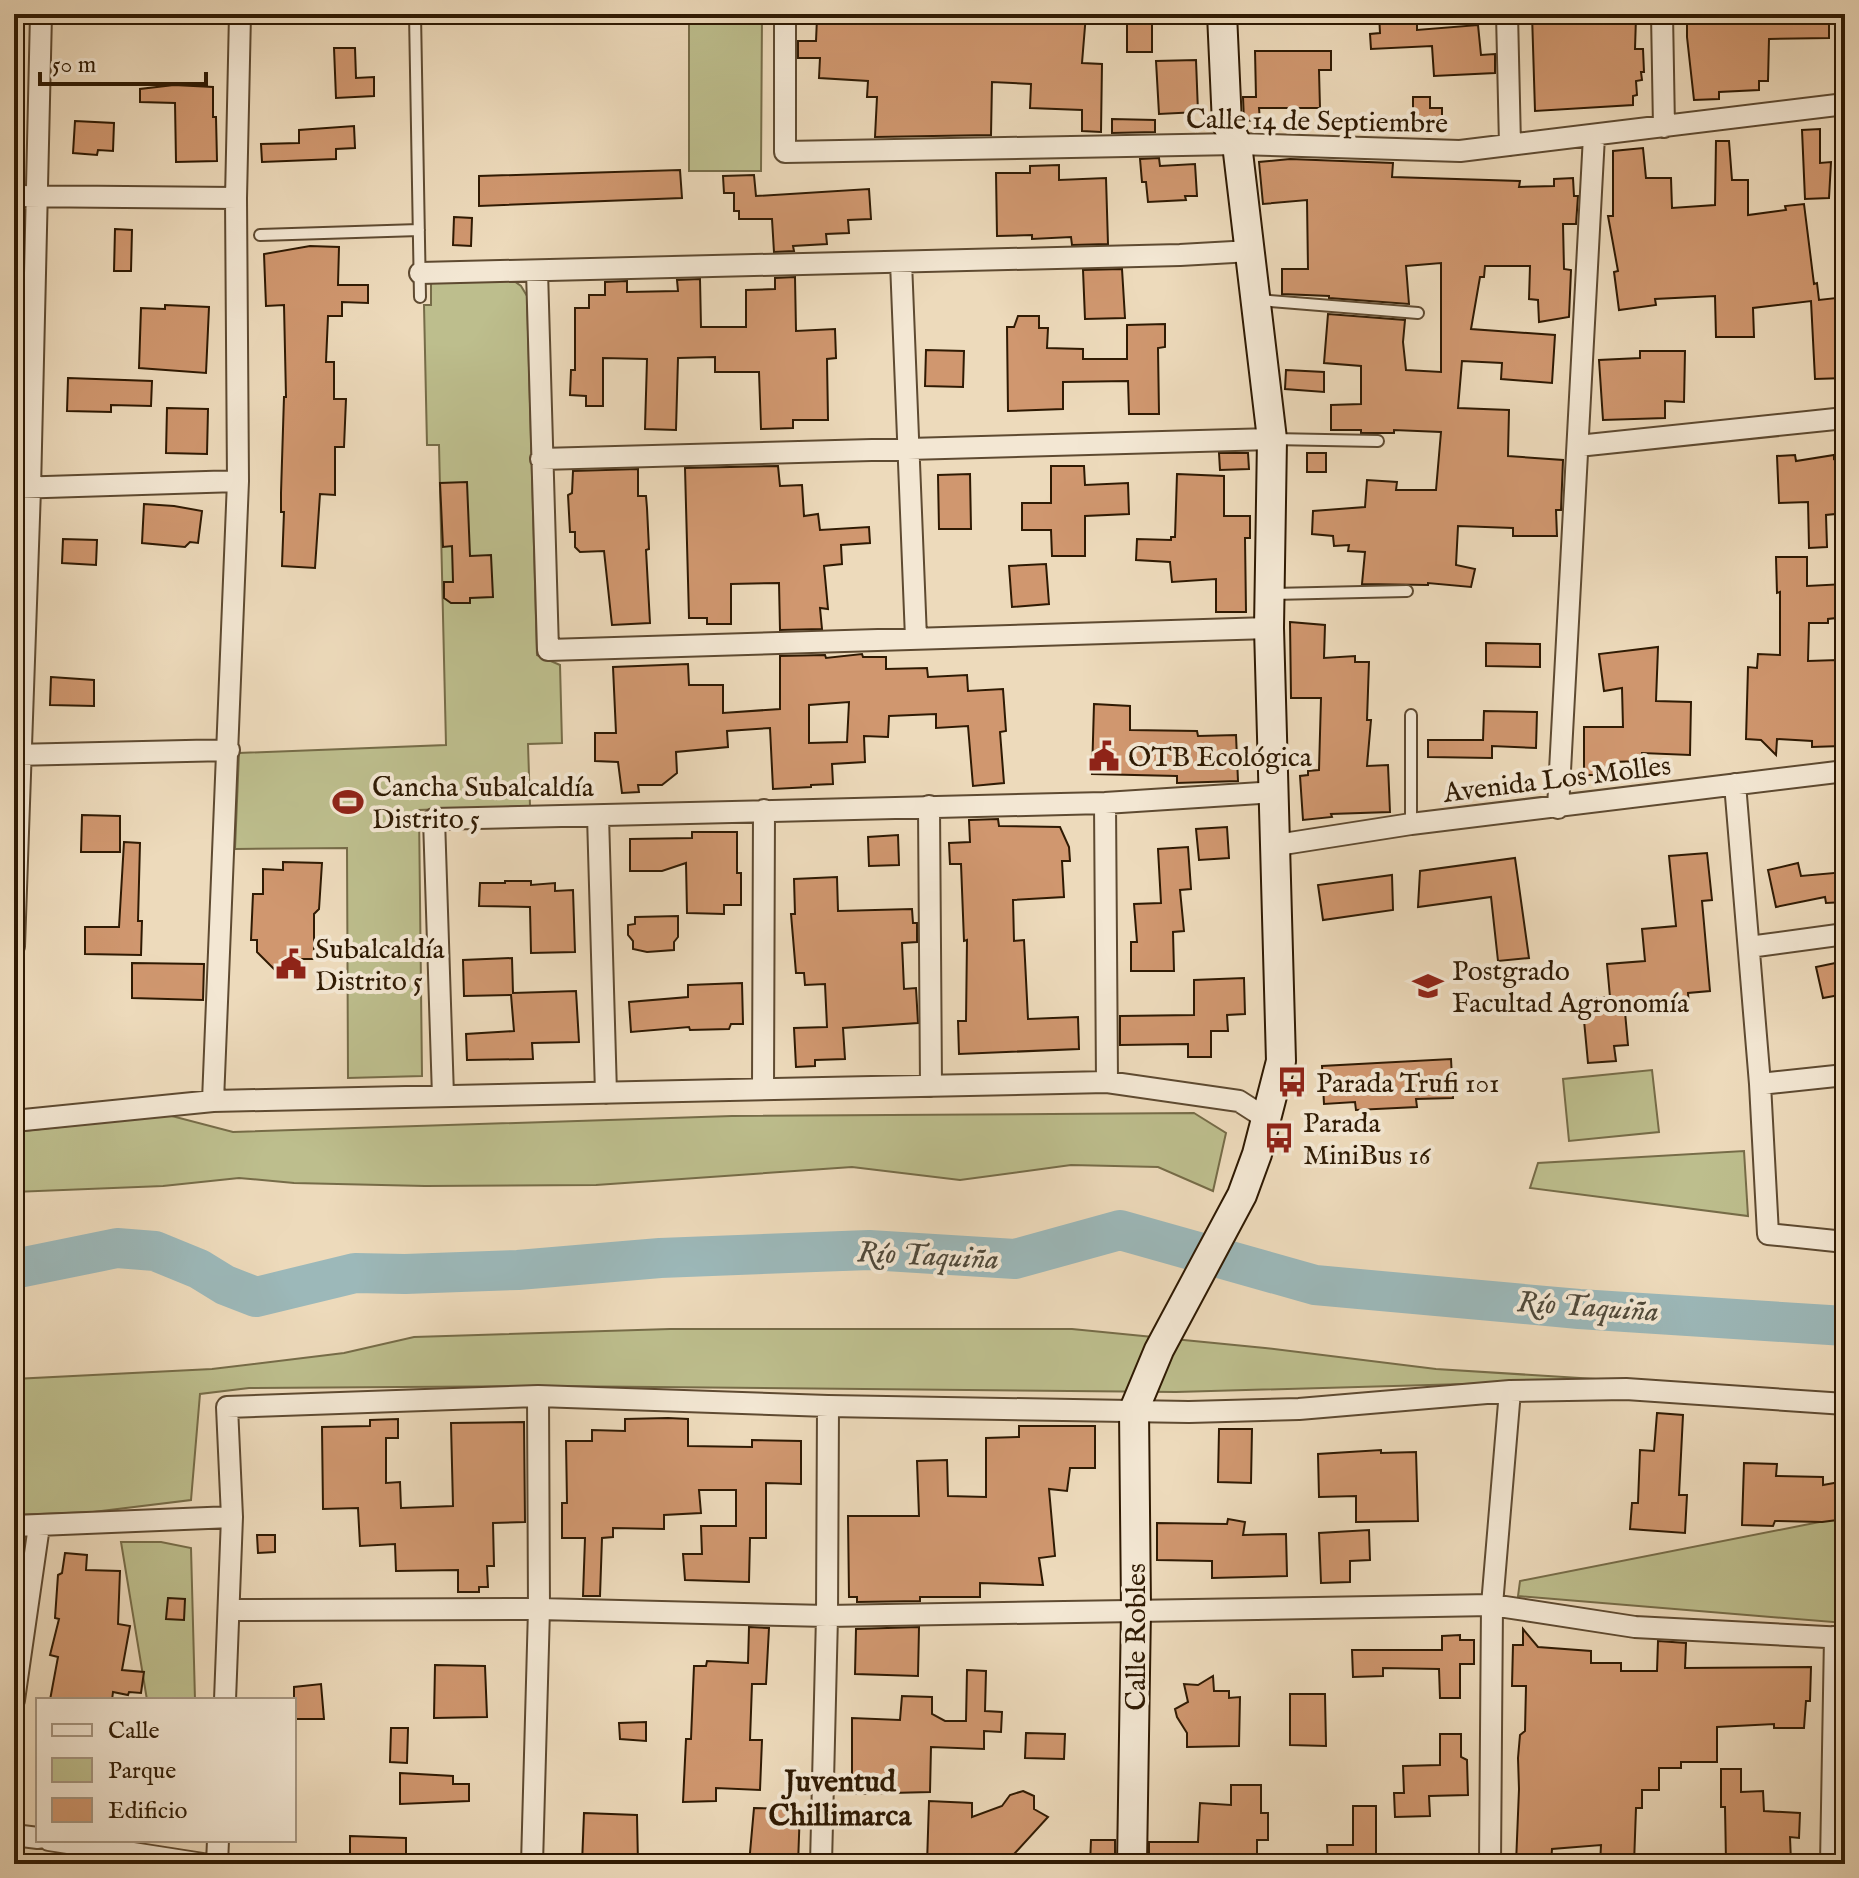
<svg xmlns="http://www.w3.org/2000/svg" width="1859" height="1878" viewBox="0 0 1859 1878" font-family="'IM FELL English',serif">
  <rect width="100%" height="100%" fill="#eddabb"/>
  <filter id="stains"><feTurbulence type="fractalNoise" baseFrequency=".0025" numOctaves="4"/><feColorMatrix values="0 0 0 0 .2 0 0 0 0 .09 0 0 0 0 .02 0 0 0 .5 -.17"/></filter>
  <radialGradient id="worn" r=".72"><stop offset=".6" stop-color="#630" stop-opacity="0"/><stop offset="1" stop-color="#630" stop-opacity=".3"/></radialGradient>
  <path fill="#bdbe8d" stroke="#766c48" stroke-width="2" d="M689 14H762L761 171H689Z
    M514 281 521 286 527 296 537 655 560 665 562 743 528 744 530 806 419 810 422 1076 348 1078 347 848 235 849 239 753 446 745 439 445H427L424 305H431V283Z
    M1652 1070 1659 1132 1569 1141 1563 1079Z
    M1194 1113 1226 1133 1213 1191 1158 1167 1071 1165 960 1180 852 1167 596 1185 425 1186 294 1183 239 1178 163 1186 14 1192V1132L168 1115 233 1132 732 1116Z
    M1744 1151 1748 1216 1530 1188 1538 1163Z
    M670 1329H1072L1265 1348 1436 1369 1612 1380 1176 1392 545 1386 249 1388 200 1394 191 1500 93 1512 14 1515V1379L212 1369 344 1353 414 1337Z
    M1845 1517V1623L1518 1596 1520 1581Z
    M121 1542H161L191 1548 195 1700H147Z"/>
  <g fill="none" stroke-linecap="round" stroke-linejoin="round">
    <path stroke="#9cb8b9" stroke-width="40" d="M14 1269 117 1248 155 1251 199 1269 225 1285 256 1297 355 1273 405 1274 518 1270 660 1258 869 1250 1015 1259 1120 1230 1315 1285 1579 1309 1845 1326"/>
  </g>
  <path fill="#d0976f" stroke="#2f1a03" stroke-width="2" fill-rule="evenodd" d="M861 14H1086L1082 63 1102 64 1101 132 1082 131V110L1030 108 1031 84 992 82 991 135 875 137 877 97H867L868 81 819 78 820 58H798V41H816L817 18 860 20Z
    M1379 14H1417V30L1478 25 1481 55 1495 54V73L1434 76 1432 46 1371 49 1370 34 1380 33Z
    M1532 14H1632V16L1636 17 1635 49H1643L1644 72H1641L1642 80 1636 81 1637 95 1633 96V105L1535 111Z
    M1691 14 1829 17V38L1769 39 1768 81H1759V90L1719 92V99L1694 100 1687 37V22H1691Z
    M1127 18H1152V52H1127Z
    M334 48H355L356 78 374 77V96L336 98Z
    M1255 51H1331V70H1319L1320 108H1259L1260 120 1244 121 1243 97H1256Z
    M1196 60 1198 112 1159 114 1156 61Z
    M174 85 213 87V117H216L217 161 176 162 175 103 140 102V89Z
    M1413 97H1430V108H1442V126H1413Z
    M1112 119 1155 120V132L1112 133Z
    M75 121 114 123 113 151 98 150 97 155 73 153Z
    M354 126 355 148 336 149V159L262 162 261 144 299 143V130Z
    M1820 129V163L1831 162 1829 198 1805 199 1802 130Z
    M1716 141H1729L1732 180H1748V215L1786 210 1785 206 1804 204 1814 284 1817 283 1819 300 1845 297V378L1815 379 1811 301 1753 308 1754 337H1716L1715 296 1655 299 1656 305 1619 310 1614 272 1618 271 1608 216H1613V151L1643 148 1646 178H1671L1672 208 1715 205Z
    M1159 158 1160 166 1195 164 1197 196H1185L1186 200 1148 202 1146 182H1142L1140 159Z
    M1290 159 1393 163 1392 177 1520 181 1519 187 1554 186V179L1573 178 1574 196H1578L1576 224H1563L1564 269 1571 270 1569 317 1539 322 1538 300 1529 299 1530 266H1485L1484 277H1480L1471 329 1555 335 1552 383 1501 379 1502 363 1462 361 1458 408 1509 410 1508 456 1563 460 1561 510H1556L1557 536H1513V528L1458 526 1456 565 1475 569 1471 587 1428 583V585L1362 584 1365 552 1348 551 1349 545 1334 546 1333 536 1312 534 1313 511 1365 507 1367 480 1397 482 1396 490H1436L1441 432 1394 430V433H1361V430H1331V405L1361 404V366L1324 363 1328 314 1405 320 1403 342 1406 370 1441 372V263L1406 266 1409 304 1329 298V296L1282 294V269H1308L1307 200 1263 204 1259 162Z
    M1059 165V180L1106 178 1108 244 1072 245 1071 237 1032 239V235L997 236 996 173H1030V166Z
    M680 170 682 198 479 206V176Z
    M754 175 756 196 869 189 871 219 848 220 849 233 826 234 827 244 793 246 794 251 774 252 772 219H739V211H734V193H724L723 176Z
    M454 217 472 218 471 246 453 245Z
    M115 229 132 230 131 271H114Z
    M310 246 339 247 338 285H368V303L342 302V316H328L326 362H334V399H346L344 447H335V495L320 494 315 568 282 566 284 512H281V493L284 397H286L284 305 266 306 264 254Z
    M1122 269 1125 318 1085 319 1083 270Z
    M795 277 796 331 835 329 836 358 827 359 828 420H793V428L761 429 759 372H715V357L678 358 676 430 645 429 647 359 603 358V406H586V396L570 395 571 370H575V308H589V295H605V282L627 281V292L678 291 677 280 700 279 701 327H746V290L775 289V278Z
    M165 305 209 307 206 373 139 368 141 308 165 309Z
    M1018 316H1039V328H1048L1047 348 1083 349V359H1127V325L1165 324V347L1158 348 1159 414H1129L1128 381 1063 382V409L1008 411 1007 327H1014Z
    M926 350 964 351 963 387 925 386Z
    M1640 351H1685L1684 402 1665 401V418L1603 420 1599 360 1640 358Z
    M1286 370 1324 372V392L1285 389Z
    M68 378 152 381 151 406 111 405V412L67 411Z
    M167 408 208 409 207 454 166 453Z
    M1219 453H1248L1249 469 1220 470Z
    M1307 453H1326V472H1307Z
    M1795 455 1796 461 1834 455V459L1842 458 1845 513 1826 515 1827 547 1809 548 1808 502 1779 503 1777 456Z
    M778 466 780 486 802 485 804 516 818 514 820 530 869 527 870 543 841 545 842 564 824 566 828 609 820 608 822 629 780 630 779 583 731 584V624H707V618H689L685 468Z
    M1051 466H1084L1085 485 1128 483 1129 514 1085 516V556H1052L1051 530H1022V503H1051Z
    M638 469V496H646L647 508 649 549 646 550 650 623 612 625 604 551 580 552 575 547V532H570L568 495 572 493 573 471Z
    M970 474 971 529H939L938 475Z
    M1177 474 1224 476V516H1250V538H1245L1246 612H1216V579L1172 582 1170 562 1136 560 1137 539 1171 540V537H1175Z
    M467 482 470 556 491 555 493 597 470 598V603H451L444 598V582H453L452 546 443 547 440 483Z
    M144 504 174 506 202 511 198 543 190 542 185 547 142 543Z
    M63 539 97 540 96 565 62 563Z
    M1776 557H1807V586L1845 584V617L1828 619V623H1809L1808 661 1838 660 1841 746 1812 747V741L1777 739 1776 755 1761 740 1746 739 1748 667 1757 668 1758 654 1780 655V592L1777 593Z
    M1046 564 1049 604 1012 607 1009 566Z
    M1290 622 1325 625 1324 658 1355 656V662H1369L1367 720H1371L1367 766 1388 765 1390 812 1331 814 1332 817 1303 820 1300 776 1308 775V771L1319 770 1321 698H1291Z
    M1486 643 1540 644V667L1486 666Z
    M1658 647 1656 701 1691 702 1690 755 1642 753V761L1612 762V775H1584V727H1623L1622 688 1604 691 1599 654Z
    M862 654 863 657H886V669L927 668 928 677 967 675 968 691 1003 689 1006 731 1000 732 1004 783 973 786 968 726 936 728V714L889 716 888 737 864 736 865 762 832 764 833 784 811 785V787L773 789 770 728 727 731 728 747 676 752 677 773 662 785H638L639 792 622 793 618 762 595 761V733H616L613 667 688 664 689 685H723V713L780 709V656L825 655 826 658ZM849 702 847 742 809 743V705Z
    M51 677 94 680V706L50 705Z
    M1094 704 1130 706V730L1197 731 1198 736 1236 735 1238 781 1177 783V776L1092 774Z
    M1484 711 1537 712 1536 748 1492 746V758L1428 757V740H1483Z
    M82 815 120 816V852H81Z
    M998 819 999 826 1060 827 1069 847 1070 861H1062L1064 897 1013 900 1014 941 1024 940 1028 1019 1078 1017 1079 1049 959 1054 958 1021H966L967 940 964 941 961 864H950L949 843 970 842 969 820Z
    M1227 827 1229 858 1199 860 1196 829Z
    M692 832H737V873H741V905H724V914L687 913 686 863 662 871H630V839L692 838Z
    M898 835 899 865 869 866 868 837Z
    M124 842 140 843 138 921H142L141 955 85 954V927H119Z
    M1188 847 1191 889 1180 890 1184 931 1173 932 1174 971H1131V942H1137L1134 904 1161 903 1158 849Z
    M1707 853 1712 900 1702 901 1710 991 1688 993 1689 1006 1625 1012 1628 1045 1614 1046 1616 1061 1588 1063 1582 999 1610 997 1607 964 1645 961 1642 929 1676 926 1669 856Z
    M1515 858 1529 958 1498 961 1491 897 1418 907 1420 871Z
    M283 862 322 863 319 909 314 914V959H302L293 969V974L280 975 257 952V940H251L253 894H263V869L283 870Z
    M1798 863 1801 876 1845 872V902L1826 903 1825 897 1776 907 1768 870Z
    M1392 875 1393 910 1323 920 1318 885Z
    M837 877 838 911 912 909 913 923H917V942L902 943 904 989 916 988 918 1023 843 1028 845 1059 815 1060V1066L796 1067 794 1028 827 1027 825 984 805 985 804 973H796L791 914H795L794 879Z
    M505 881H531V885L555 883V891L573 890 575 952 531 953 530 907 479 906 480 883H505Z
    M678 916V937L674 942V950L647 952 633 949V941L628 935V925L635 924V917Z
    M512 958 513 993 576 991 579 1042 532 1043 533 1059 467 1060 466 1034 514 1031 511 995 464 996 463 960Z
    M1845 961V994L1823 998 1816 967Z
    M132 963 204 964 203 1000 132 998Z
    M1244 978 1245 1014 1227 1015 1228 1031H1211V1057H1188V1044L1120 1045V1016L1194 1015V980Z
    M742 983 743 1024H731L729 1029 690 1030 689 1027 631 1032 629 1002 688 997V985Z
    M1451 1059 1453 1098 1416 1099 1417 1107 1356 1110 1355 1102 1324 1104 1322 1066Z
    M1657 1413 1683 1415 1679 1495H1687L1685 1533 1630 1529 1632 1503H1638L1640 1450 1654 1451Z
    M668 1418 688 1419V1446L752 1447V1440L801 1441V1484L766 1483V1538H750L749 1582 685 1580 683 1554H702L701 1526H736V1490H699L701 1513 664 1515V1529L613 1528V1537L602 1538 600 1596H583L585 1538H562V1503H567L566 1441H592V1430L625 1431V1419Z
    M398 1419V1438H386V1483L400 1482 401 1508 453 1506 451 1423 524 1422 525 1522 493 1523 494 1566H487L488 1587H479V1592H458V1570L396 1571 395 1544 360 1546 358 1508 323 1509 322 1427 370 1426V1420Z
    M1019 1426H1095V1468H1070L1067 1491 1049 1489 1055 1556 1039 1558 1043 1585 980 1583V1597H920V1601L857 1602V1597H849L848 1516H919L917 1461 947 1460 948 1496 986 1497V1438L1019 1437Z
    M1219 1429H1252L1251 1483 1218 1482Z
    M1381 1450V1453L1416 1452 1418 1521 1356 1522V1496L1319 1497 1318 1454Z
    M1744 1463 1777 1464 1776 1476 1823 1477V1485L1845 1481V1519L1822 1522 1775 1521 1773 1526 1742 1525Z
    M1228 1519 1245 1522 1243 1535 1286 1534 1287 1576 1212 1578V1561L1157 1560V1523L1227 1524Z
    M1369 1530 1370 1560 1350 1561V1582L1321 1583 1319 1533Z
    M257 1535H275V1552L258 1553Z
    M65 1553 87 1555 86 1570 120 1571 118 1624 130 1626 122 1670 144 1672 141 1693 129 1692 128 1695 113 1692 112 1700H50L58 1657 50 1655 59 1619 55 1618 58 1575 62 1573Z
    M168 1598 185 1599 184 1620 166 1619Z
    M749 1627 769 1628 766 1684H752L750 1740H762L760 1790 716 1788V1801L683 1802 686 1739H691L694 1666H706L707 1661 748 1663Z
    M919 1627 918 1676 855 1674 856 1629Z
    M1523 1629 1538 1647 1591 1651V1663H1621V1671H1657L1658 1641 1686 1643 1685 1668 1811 1667 1810 1701H1806L1804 1728H1774V1724L1717 1727V1762H1681V1768H1659V1790H1642V1808H1636L1634 1864H1600L1601 1845 1552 1849 1551 1864H1516L1519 1789 1518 1758 1520 1735 1525 1731 1526 1686H1512L1513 1645H1523Z
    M1460 1635V1640H1474V1664H1460V1698H1440L1439 1669 1383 1668V1676L1353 1677 1352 1650H1442V1636Z
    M435 1665 485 1666 487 1717 434 1718Z
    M967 1670 986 1671 985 1711 1002 1712 1001 1732 984 1731V1749L931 1747 930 1792 852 1794V1718L900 1720 902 1696 932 1697V1714L945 1721H966Z
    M1213 1676 1214 1691H1229V1698L1240 1697 1239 1746 1187 1747V1733L1177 1717 1175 1709 1188 1702 1184 1684 1198 1685Z
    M321 1684 324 1719H294V1687Z
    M1290 1694H1325L1326 1746 1290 1745Z
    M646 1722V1741L620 1739 619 1723Z
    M391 1728H408L407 1763 390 1762Z
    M1026 1733 1065 1734 1064 1759 1025 1758Z
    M1440 1734H1461V1757L1467 1760 1468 1795 1429 1796 1430 1816 1395 1817 1394 1793H1404L1403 1766 1440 1765Z
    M1721 1769H1741V1792L1763 1791 1764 1811 1800 1813 1799 1838 1790 1837 1791 1862H1726L1725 1807H1721Z
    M400 1773 453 1776V1784H469V1801L400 1804Z
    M1231 1785H1261V1813H1268V1840H1257V1857H1213V1864L1149 1863V1842H1198L1200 1803 1231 1805Z
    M1023 1791 1034 1796V1809L1048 1817 1005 1864H927L929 1801 972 1803V1817L1002 1806 1010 1795Z
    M1353 1806H1376V1864H1328L1327 1845H1353Z
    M754 1808 800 1809 798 1864H749Z
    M584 1813 637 1815 638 1864H582Z
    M350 1836 406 1838V1856L350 1854Z
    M1091 1840H1115V1864H1090Z"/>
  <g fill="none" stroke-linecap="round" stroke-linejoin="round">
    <g stroke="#5e4a31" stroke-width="14">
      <path id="lane" d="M415 14 420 297
        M260 235 419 230
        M1259 300 1418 313
        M1272 439 1378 441
        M1272 594 1407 591
        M1411 715V824"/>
    </g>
    <g stroke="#5e4a31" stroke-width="24">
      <path id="street" d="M785 14V152L1237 144 1460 151 1845 104
        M1507 14 1510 145
        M1662 14 1664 127
        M14 196 236 198
        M901 262 916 638
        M537 271 548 650 1269 628
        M420 273 1180 255 1251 251
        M1578 446 1845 418
        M541 459 1272 439
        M14 488 238 481
        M14 755 229 750
        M1735 784 1760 1084 1768 1234 1845 1242
        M1105 803 1107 1082
        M929 806 931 1086
        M1558 808 1594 136
        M598 816 606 1093
        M1277 845 1411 824 1845 771
        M14 946 30 489 41 14
        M1749 947 1845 934
        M1760 1084 1845 1075
        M763 1089 764 810
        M443 1096 434 819 1105 803 1276 792
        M213 1101 238 481 236 198 240 14
        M14 1121 213 1101 1107 1082 1239 1101 1267 1119
        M14 1526 232 1517
        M230 1610 539 1609 827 1616 1492 1605 1635 1627 1845 1638
        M14 1700 39 1526
        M225 1700 232 1517 227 1407 538 1396 828 1406 1189 1412 1299 1409 1510 1391 1626 1389 1845 1404
        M14 1835 38 1838
        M49 1840 203 1864
        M217 1864 218 1840
        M532 1864 539 1609 538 1396
        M821 1864 827 1616 828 1406
        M1490 1864 1492 1605 1510 1391
        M1831 1864 1835 1637"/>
    </g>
    <g stroke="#2f1a03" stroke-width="32">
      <path id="secondary" d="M1132 1864 1136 1609 1134 1410 1159 1350 1242 1195 1257 1154 1281 1061 1269 628 1272 439 1237 144 1227 124 1222 14"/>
    </g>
    <use href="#lane" stroke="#f3e7d3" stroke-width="10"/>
    <use href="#street" stroke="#f3e7d3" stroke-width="20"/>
    <use href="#secondary" stroke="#f3e7d3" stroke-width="28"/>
  </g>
  <defs>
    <g id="civic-bare" transform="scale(2.4)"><path d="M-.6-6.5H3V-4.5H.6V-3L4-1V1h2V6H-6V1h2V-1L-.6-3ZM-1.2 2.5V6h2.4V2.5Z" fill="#8f2418" stroke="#f3e7d3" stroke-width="2.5" paint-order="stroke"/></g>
    <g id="stadium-bare" transform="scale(2.4)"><path d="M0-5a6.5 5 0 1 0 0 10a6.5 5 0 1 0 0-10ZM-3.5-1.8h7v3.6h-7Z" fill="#8f2418" stroke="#f3e7d3" stroke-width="2.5" paint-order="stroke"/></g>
    <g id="university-bare" transform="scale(2.4)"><path d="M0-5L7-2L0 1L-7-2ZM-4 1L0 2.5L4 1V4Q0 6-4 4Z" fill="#8f2418" stroke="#f3e7d3" stroke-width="2.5" paint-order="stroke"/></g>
    <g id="bus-bare" transform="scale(2.4)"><path d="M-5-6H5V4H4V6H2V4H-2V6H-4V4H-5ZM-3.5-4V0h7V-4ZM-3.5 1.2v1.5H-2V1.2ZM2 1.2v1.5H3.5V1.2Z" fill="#8f2418" stroke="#f3e7d3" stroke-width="2.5" paint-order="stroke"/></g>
  </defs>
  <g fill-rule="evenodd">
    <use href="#civic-bare" x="1104" y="756"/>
    <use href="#stadium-bare" x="348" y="802"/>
    <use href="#civic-bare" x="291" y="964"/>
    <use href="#university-bare" x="1428" y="986"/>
    <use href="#bus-bare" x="1292" y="1082"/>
    <use href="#bus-bare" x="1279" y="1138"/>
  </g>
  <g text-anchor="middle" stroke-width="8" stroke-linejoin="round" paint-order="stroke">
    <g font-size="28" fill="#2f1a03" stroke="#f3e7d3">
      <text transform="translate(1317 120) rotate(1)" y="10">Calle 14 de Septiembre</text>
      <text transform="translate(1557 778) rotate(-7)" y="10">Avenida Los Molles</text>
      <text transform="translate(1135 1637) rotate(-90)" y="10">Calle Robles</text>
    </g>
    <g font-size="28" fill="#2f1a03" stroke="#f3e7d3" text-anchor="start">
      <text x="1128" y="766">OTB Ecológica</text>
      <text x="372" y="796">Cancha Subalcaldía<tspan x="372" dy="32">Distrito 5</tspan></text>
      <text x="315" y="958">Subalcaldía<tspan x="315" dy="32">Distrito 5</tspan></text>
      <text x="1452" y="980">Postgrado<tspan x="1452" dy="32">Facultad Agronomía</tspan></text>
      <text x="1316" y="1092">Parada Trufi 101</text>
      <text x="1303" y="1132">Parada<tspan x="1303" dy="32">MiniBus 16</tspan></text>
    </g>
    <g font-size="30" font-style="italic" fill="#50493a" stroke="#f3e7d3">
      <text transform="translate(928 1255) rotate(3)" y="10">Río Taquiña</text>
      <text transform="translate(1588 1306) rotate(4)" y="10">Río Taquiña</text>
    </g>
    <g font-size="30" font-weight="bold" fill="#2f1a03" stroke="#f3e7d3">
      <text x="840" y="1791">Juventud<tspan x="840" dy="34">Chillimarca</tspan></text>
    </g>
  </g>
  <rect width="1859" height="1878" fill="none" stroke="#eddabb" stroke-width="48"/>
  <rect x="16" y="16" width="1827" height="1846" fill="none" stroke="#2f1a03" stroke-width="4"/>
  <rect x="24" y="24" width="1811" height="1830" fill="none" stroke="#2f1a03" stroke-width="2"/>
  <rect x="36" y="1698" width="260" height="144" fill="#f3e7d3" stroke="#a59580" stroke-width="2"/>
  <rect x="52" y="1724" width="40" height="12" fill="#f3e7d3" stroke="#a59580" stroke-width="2"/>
  <text x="108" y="1738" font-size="24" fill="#2f1a03">Calle</text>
  <rect x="52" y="1758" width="40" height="24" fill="#bdbe8d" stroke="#a59580" stroke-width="2"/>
  <text x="108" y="1778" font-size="24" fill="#2f1a03">Parque</text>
  <rect x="52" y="1798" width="40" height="24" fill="#d0976f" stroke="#a59580" stroke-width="2"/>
  <text x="108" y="1818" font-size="24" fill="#2f1a03">Edificio</text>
  <path d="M40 72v12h166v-12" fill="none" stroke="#2f1a03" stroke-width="4"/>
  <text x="52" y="72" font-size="24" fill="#2f1a03" stroke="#f3e7d3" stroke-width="6" paint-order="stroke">50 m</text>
  <rect width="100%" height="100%" filter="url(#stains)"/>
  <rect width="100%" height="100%" fill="url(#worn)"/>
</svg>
